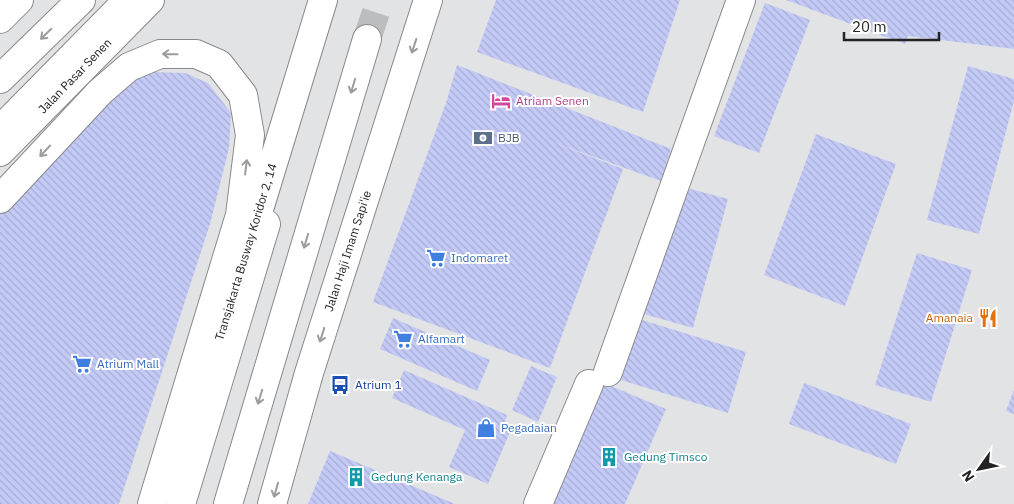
<svg xmlns="http://www.w3.org/2000/svg" width="1014" height="504" viewBox="0 0 1014 504" font-family="'IBM Plex Sans',sans-serif">
  <defs>
    <pattern id="building-back-hatch" width="6" height="6" patternUnits="userSpaceOnUse" patternTransform="scale(1.25)"><rect width="6" height="6" fill="#c4caf6"/><path d="M-1 5l2 2M0 0l6 6M5-1l2 2" fill="none" stroke="#a8add3"/></pattern>
  </defs>
  <rect width="100%" height="100%" fill="#e2e3e5"/>
  <path fill="url(#building-back-hatch)" d="M496 0H680L643 112 477 52Z
    M786 0H1014V49L908 36 905 44Z
    M765 3 810 20 759 153 714 136Z
    M457 65 671 149 661 181 550 141 623 169 550 368 373 302 446 103Z
    M968 66 1014 79V101L979 234 927 220Z
    M151 72 185 73 208 83 231 113 229 148 210 224 119 504H0V209L117 85Z
    M816 134 896 164 845 306 764 275Z
    M679 186 728 199 693 328 644 314Z
    M917 253 972 270 931 402 875 385Z
    M393 318 490 360 477 391 380 349Z
    M639 319 746 352 728 413 621 380Z
    M531 366 557 377 538 422 512 410Z
    M404 370 507 415 505 422 513 425 488 484 449 467 465 430 392 398Z
    M604 383 666 409 625 504H553Z
    M804 383 911 424 896 464 789 424Z
    M1014 390V414L1006 411Z
    M330 451 455 504H308Z"/>
  <g fill="none" stroke-linecap="round" stroke-linejoin="round">
    <path stroke="#bcbdbe" stroke-width="28" stroke-dasharray="28 14" stroke-linecap="butt" d="M367 39 380 0"/>
    <g stroke="#89898c" stroke-width="30">
      <path id="minor" d="M0 130 128 0
        M0 199 100 92 129 67 160 54H196L219 64 243 95 250 135 240 215 152 504
        M249 242 323 0
        M608 372 741 0
        M181 504 266 224
        M272 504 309 373 428 0
        M538 504 589 384"/>
    </g>
    <g stroke="#89898c" stroke-width="30">
      <path id="major" d="M0 19 19 0
        M0 79 81 0
        M0 152 150 0
        M228 504 367 39"/>
    </g>
    <use href="#minor" stroke="#fff" stroke-width="28"/>
    <use href="#major" stroke="#fff" stroke-width="28"/>
  </g>
  <defs><path id="oneway-shaft" d="M-6 0H5M1.5-3L5.5 0L1.5 3" fill="none" stroke-width="1.6" stroke-linecap="round" stroke-linejoin="round" transform="scale(1.25)"/></defs>
  <g stroke="#9c9c9c">
    <use href="#oneway-shaft" transform="translate(46 34) rotate(136)"/>
    <use href="#oneway-shaft" transform="translate(414 46) rotate(108)"/>
    <use href="#oneway-shaft" transform="translate(170 54) rotate(-179)"/>
    <use href="#oneway-shaft" transform="translate(353 86) rotate(107)"/>
    <use href="#oneway-shaft" transform="translate(45 151) rotate(133)"/>
    <use href="#oneway-shaft" transform="translate(246 167) rotate(-83)"/>
    <use href="#oneway-shaft" transform="translate(306 241) rotate(107)"/>
    <use href="#oneway-shaft" transform="translate(322 335) rotate(108)"/>
    <use href="#oneway-shaft" transform="translate(260 397) rotate(107)"/>
    <use href="#oneway-shaft" transform="translate(276 490) rotate(106)"/>
  </g>
  <defs>
    <g id="hotel-bare" transform="scale(1.5)"><path d="M-6-4.5h1.5V1H6V5H4.5V3h-9V5H-6ZM-4 0a1.8 1.8 0 1 1 3.6 0ZM.5 0V-2.5h3Q6-2.5 6 0Z" fill="#d1479c" stroke="#fff" stroke-width="2.5" paint-order="stroke"/></g>
    <g id="bank-bare" transform="scale(1.5)"><path d="M-6-4H6V4H-6ZM0-2.3a2.3 2.3 0 1 0 0 4.6a2.3 2.3 0 1 0 0-4.6Z" fill="#5c6f8a" stroke="#fff" stroke-width="2.5" paint-order="stroke"/></g>
    <g id="supermarket-bare" transform="scale(1.5)"><path d="M-6-5.5h2.5l.6 2H6L4.5 2H-2.5L-4.4-4H-6ZM-1.5 3.2a1.3 1.3 0 1 0 .1 0ZM3 3.2a1.3 1.3 0 1 0 .1 0Z" fill="#3f7fe0" stroke="#fff" stroke-width="2.5" paint-order="stroke"/></g>
    <g id="restaurant-bare" transform="scale(1.5)"><path d="M-5-6h1v4h1v-4h1v4h1v-4h1v5L-1.5 .5V6h-2V.5L-5-1ZM5-6V6H3V1.5H1.5Q1.5-4 5-6Z" fill="#e8710a" stroke="#fff" stroke-width="2.5" paint-order="stroke"/></g>
    <g id="bus-bare" transform="scale(1.5)"><path d="M-5-6H5V4H4V6H2V4H-2V6H-4V4H-5ZM-3.5-4V0h7V-4ZM-3.5 1.2v1.5H-2V1.2ZM2 1.2v1.5H3.5V1.2Z" fill="#1a4fb4" stroke="#fff" stroke-width="2.5" paint-order="stroke"/></g>
    <g id="shop-bare" transform="scale(1.5)"><path d="M-5-2.5h2.3a2.7 3.5 0 0 1 5.4 0H5L5.5 6h-11ZM-1.5-2.5h3a1.5 2.3 0 0 0-3 0Z" fill="#3f7fe0" stroke="#fff" stroke-width="2.5" paint-order="stroke"/></g>
    <g id="building-bare" transform="scale(1.5)"><path d="M-4-6H4V6H1V3H-1V6H-4ZM-2.5-4.3h1.7v1.8h-1.7ZM.8-4.3h1.7v1.8H.8ZM-2.5-1h1.7V.8h-1.7ZM.8-1h1.7V.8H.8Z" fill="#0f9aa8" stroke="#fff" stroke-width="2.5" paint-order="stroke"/></g>
  </defs>
  <g fill-rule="evenodd">
    <use href="#hotel-bare" x="501" y="101"/>
    <use href="#bank-bare" x="483" y="138"/>
    <use href="#supermarket-bare" x="436" y="258"/>
    <use href="#restaurant-bare" x="988" y="318"/>
    <use href="#supermarket-bare" x="403" y="339"/>
    <use href="#supermarket-bare" x="82" y="364"/>
    <use href="#bus-bare" x="340" y="385"/>
    <use href="#shop-bare" x="486" y="428"/>
    <use href="#building-bare" x="609" y="457"/>
    <use href="#building-bare" x="356" y="477"/>
  </g>
  <g text-anchor="middle" stroke-width="4" stroke-linejoin="round" paint-order="stroke">
    <g font-size="12" fill="#232324" stroke="#fff">
      <text transform="translate(75 76) rotate(-46)" y="4">Jalan Pasar Senen</text>
      <text transform="translate(348 251) rotate(-72)" y="4">Jalan Haji Imam Sapi'ie</text>
      <text transform="translate(246 252) rotate(-73)" y="4">Transjakarta Busway Koridor 2, 14</text>
    </g>
    <g font-size="12" fill="#b23c85" stroke="#fff" text-anchor="start">
      <text x="516" y="105">Atriam Senen</text>
    </g>
    <g font-size="12" fill="#4e5e75" stroke="#fff" text-anchor="start">
      <text x="498" y="142">BJB</text>
    </g>
    <g font-size="12" fill="#366cbe" stroke="#fff" text-anchor="start">
      <text x="451" y="262">Indomaret</text>
      <text x="418" y="343">Alfamart</text>
      <text x="97" y="368">Atrium Mall</text>
      <text x="501" y="432">Pegadaian</text>
    </g>
    <g font-size="12" fill="#c56008" stroke="#fff" text-anchor="end">
      <text x="973" y="322">Amanaia</text>
    </g>
    <g font-size="12" fill="#164399" stroke="#fff" text-anchor="start">
      <text x="355" y="389">Atrium 1</text>
    </g>
    <g font-size="12" fill="#0d838f" stroke="#fff" text-anchor="start">
      <text x="624" y="461">Gedung Timsco</text>
      <text x="371" y="481">Gedung Kenanga</text>
    </g>
  </g>
  <g transform="translate(979 469) rotate(237)" stroke="#ffffff" stroke-width="4" paint-order="stroke">
  <path d="M0-4L9 19L0 12L-9 19Z" fill="#232324"/>
  <text y="-8" font-size="14" font-weight="bold" text-anchor="middle" fill="#232324">N</text>
  </g>
  <path d="M844 32v8h95v-8" fill="none" stroke="#232324" stroke-width="2.5"/>
  <text x="852" y="32" font-size="15" fill="#232324" stroke="#ffffff" stroke-width="4" paint-order="stroke">20 m</text>
</svg>
